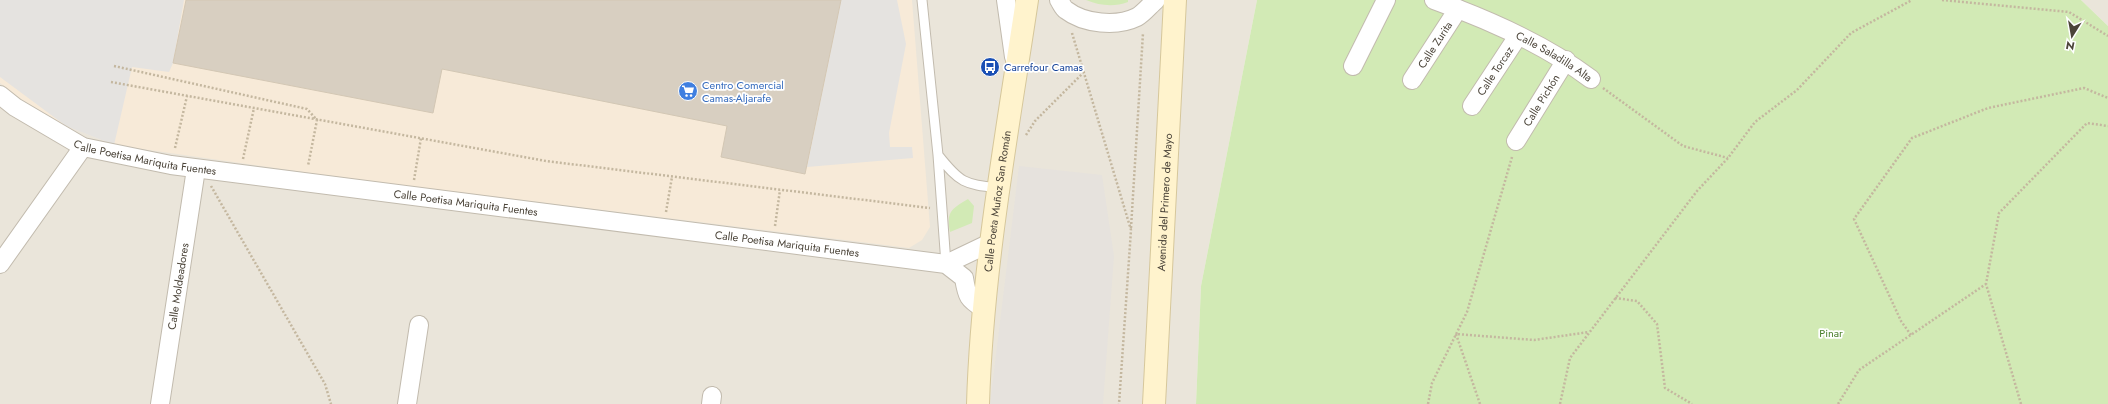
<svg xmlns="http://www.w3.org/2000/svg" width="2108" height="404" viewBox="0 0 2108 404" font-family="Jost,sans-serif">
  <rect width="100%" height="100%" fill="#f6f3ec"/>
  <path fill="#eae5da" d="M0 0H1257L1201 286 1196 404H0Z
    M2081 0H2108V26Z"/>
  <path fill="#f7ead8" d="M0 0H912L930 227 922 240 909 248 360 180 114 145 66 126 21 99 0 83Z"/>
  <path fill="#e6e2dd" d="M1019 166 1102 175 1114 256 1103 404H990Z"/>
  <path fill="#d2eab5" d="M1086 0H1128V2C1114 7 1101 6 1086 0Z
    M1257 0H2081L2108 26V404H1196L1201 286Z
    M968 199 974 206 972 223 950 232C946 212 951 209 968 199Z"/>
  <path fill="#e5e3e0" d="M0 0H184L173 63 169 72 132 67 114 145 66 126 0 77Z
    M841 0H897L906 44 889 133 890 147H912L913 158 807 167Z"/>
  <path fill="#d8cfc1" stroke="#d3c7b4" d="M186 0H841L805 174 721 157 727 126 442 69 433 113 173 63Z"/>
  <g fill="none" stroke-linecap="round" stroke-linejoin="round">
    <g stroke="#c2bbae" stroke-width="11">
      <path id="service" d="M922 0 938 155 946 264
        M938 155C960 183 964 184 998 188"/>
    </g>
    <g stroke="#c2bbae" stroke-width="20">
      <g id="minor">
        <path d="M1006 0 1014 57"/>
        <path d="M1059 0C1061 3 1063 8 1066 10 1084 24 1117 27 1137 17 1144 13 1150 5 1156 0"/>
        <path id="s1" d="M1434 0C1487 19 1546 45 1591 79"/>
        <path d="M1353 66 1386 0"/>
        <path id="s2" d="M1412 80 1458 9"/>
        <path id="s3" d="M0 95 15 107 83 147 171 165 946 264 964 278C967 297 968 299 984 309"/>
        <path id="s4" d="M1472 106 1518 36"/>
        <path id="s5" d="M1516 141 1566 60"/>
        <path d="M0 264 83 147"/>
        <path d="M946 264 992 242"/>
        <path id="s6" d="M160 404 196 169"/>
        <path d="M407 404 419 325"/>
        <path d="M711 404 712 396"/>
      </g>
    </g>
    <g stroke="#d6c79b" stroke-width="24">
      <g id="secondary">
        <path id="s7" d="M978 404C982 269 1007 134 1027 0"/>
        <path id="s8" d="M1154 404 1175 0"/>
      </g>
    </g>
    <path stroke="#c4b79f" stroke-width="2.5" stroke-dasharray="2 2" stroke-linecap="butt" d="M1942 0 2069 12 2108 36
      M1072 33 1131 230 1119 404
      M114 66 307 109 317 120 308 166
      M111 82 546 161 930 208
      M1603 88 1683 146 1728 158
      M1026 135 1035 121 1083 73
      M175 148 187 96
      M243 159 254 108
      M414 180 421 138
      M211 186 325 384 331 404
      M666 212 672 177
      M775 226 780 190
      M1131 228 1143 33
      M1615 298 1637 301 1657 324 1665 388 1692 404
      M1911 335 1901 321 1854 219 1912 138 1988 108 2084 88 2108 98
      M1428 404 1432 383 1467 312 1512 157
      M1480 404 1456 334 1534 340 1589 332
      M1560 404 1570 358 1697 191 1728 158 1755 122 1797 90 1851 33 1912 0
      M1838 404 1859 370 1986 284
      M2021 404 1986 284 1999 213 2087 123 2108 126"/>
    <use href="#service" stroke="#fff" stroke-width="9"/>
    <use href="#minor" stroke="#fff" stroke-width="18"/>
    <use href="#secondary" stroke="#fff3cd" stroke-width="22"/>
  </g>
  <defs>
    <g id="bus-disc" transform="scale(1)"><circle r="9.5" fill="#1a4fb4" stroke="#fff"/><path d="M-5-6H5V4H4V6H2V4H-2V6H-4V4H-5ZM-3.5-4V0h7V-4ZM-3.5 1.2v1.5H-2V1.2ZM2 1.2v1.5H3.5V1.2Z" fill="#fff"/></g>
    <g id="supermarket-disc" transform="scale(1)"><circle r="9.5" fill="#3f7fe0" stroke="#fff"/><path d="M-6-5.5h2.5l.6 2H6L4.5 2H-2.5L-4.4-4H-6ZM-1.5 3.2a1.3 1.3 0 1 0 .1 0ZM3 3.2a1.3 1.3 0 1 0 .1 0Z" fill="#fff"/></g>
  </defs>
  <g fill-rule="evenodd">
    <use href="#bus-disc" x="990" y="67"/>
    <use href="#supermarket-disc" x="688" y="91"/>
  </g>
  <g text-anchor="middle" stroke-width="3.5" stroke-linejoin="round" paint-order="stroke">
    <g font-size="11" fill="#4b4439" stroke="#fff">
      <text dy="4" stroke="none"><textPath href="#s2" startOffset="42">Calle Zurita</textPath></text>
      <text dy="4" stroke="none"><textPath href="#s1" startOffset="133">Calle Saladilla Alta</textPath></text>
      <text dy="4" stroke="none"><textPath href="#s4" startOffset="42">Calle Torcaz</textPath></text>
      <text dy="4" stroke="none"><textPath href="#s5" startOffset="48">Calle Pichón</textPath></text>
      <text dy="4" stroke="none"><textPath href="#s3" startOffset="161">Calle Poetisa Mariquita Fuentes</textPath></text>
      <text dy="4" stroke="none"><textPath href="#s7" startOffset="204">Calle Poeta Muñoz San Román</textPath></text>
      <text dy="4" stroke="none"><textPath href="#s8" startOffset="202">Avenida del Primero de Mayo</textPath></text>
      <text dy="4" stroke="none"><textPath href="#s3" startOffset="485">Calle Poetisa Mariquita Fuentes</textPath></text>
      <text dy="4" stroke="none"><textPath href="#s3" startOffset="809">Calle Poetisa Mariquita Fuentes</textPath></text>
      <text dy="4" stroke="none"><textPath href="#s6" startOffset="119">Calle Moldeadores</textPath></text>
    </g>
    <g font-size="11" fill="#164399" stroke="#fff" text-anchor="start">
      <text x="1004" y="71">Carrefour Camas</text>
    </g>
    <g font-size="11" fill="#366cbe" stroke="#fff" text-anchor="start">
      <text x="702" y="89">Centro Comercial<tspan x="702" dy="13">Camas-Aljarafe</tspan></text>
    </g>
    <g font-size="11" fill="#4a7f2a" stroke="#fff">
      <text x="1831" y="337">Pinar</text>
    </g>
  </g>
  <g transform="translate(2072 36) rotate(191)" stroke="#ffffff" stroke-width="3" paint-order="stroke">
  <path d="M0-3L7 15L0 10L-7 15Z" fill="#4b4439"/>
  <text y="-6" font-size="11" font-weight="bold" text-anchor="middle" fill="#4b4439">N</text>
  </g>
</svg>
